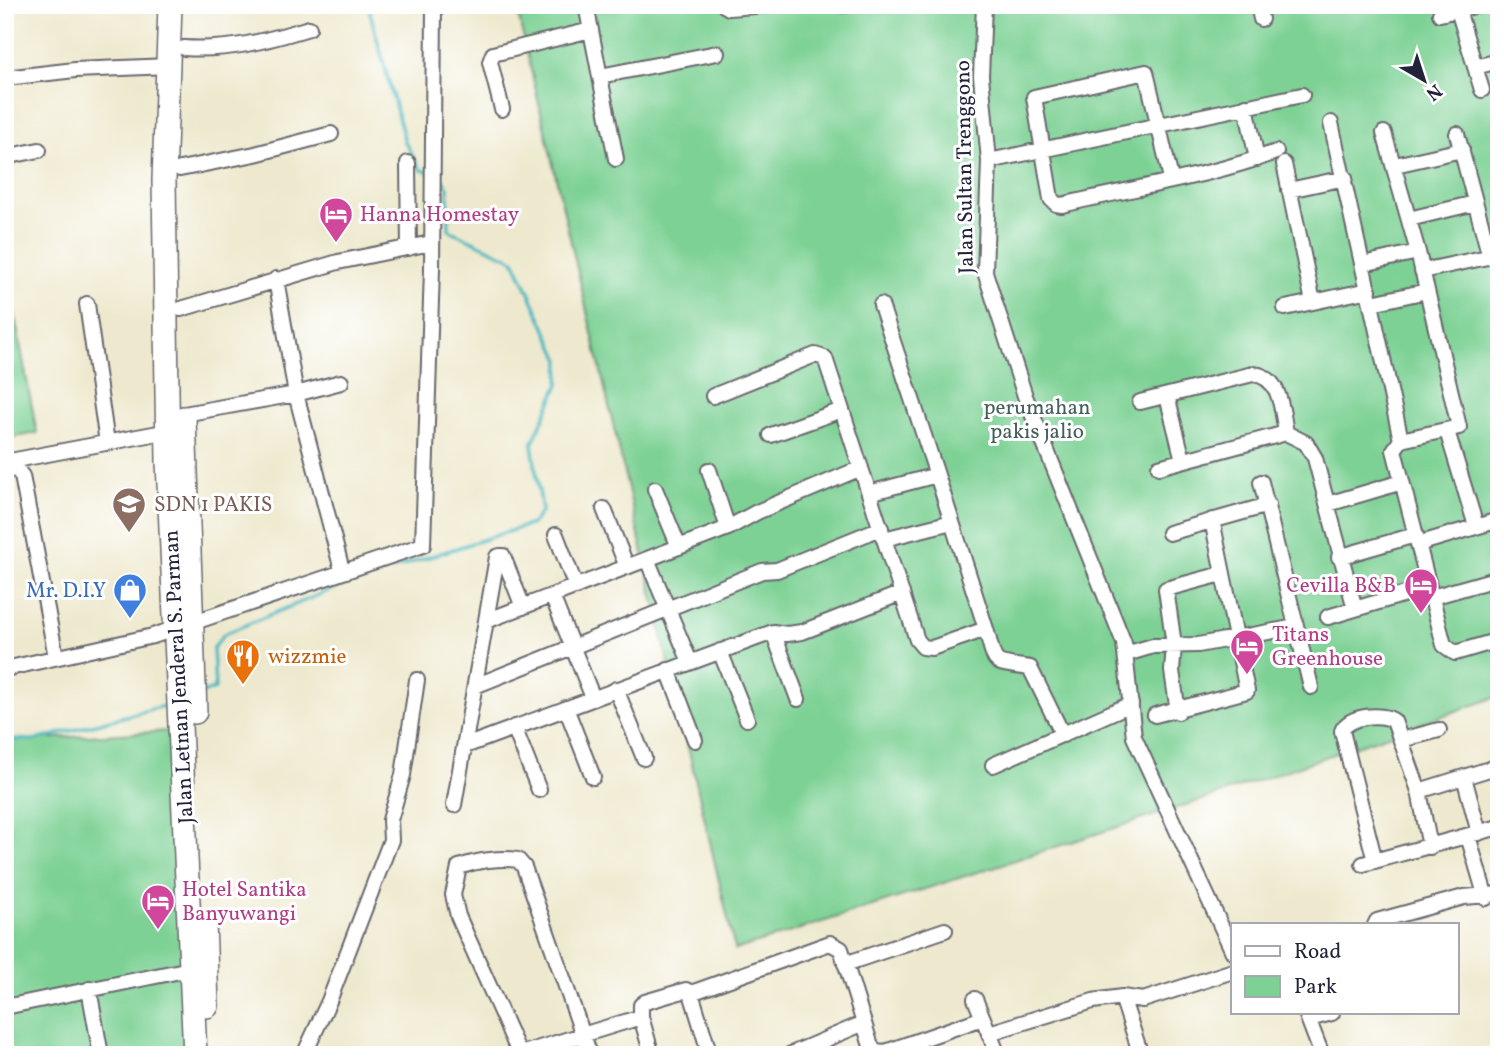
<svg xmlns="http://www.w3.org/2000/svg" width="1504" height="1060" viewBox="0 0 1504 1060" font-family="Vollkorn,serif">
  <rect width="100%" height="100%" fill="#fff"/>
  <filter id="ink" filterUnits="userSpaceOnUse"><feTurbulence type="fractalNoise" baseFrequency=".0143" numOctaves="2"/><feDisplacementMap in="SourceGraphic" scale="14" xChannelSelector="R" yChannelSelector="G"/><feConvolveMatrix kernelMatrix="1 2 1 2 8 2 1 2 1" color-interpolation-filters="sRGB"/></filter>
  <filter id="wash" filterUnits="userSpaceOnUse"><feTurbulence type="fractalNoise" baseFrequency=".00686" numOctaves="4" result="noise"/><feDisplacementMap in="SourceGraphic" scale="28" xChannelSelector="R" yChannelSelector="G"/><feGaussianBlur stdDeviation="1.57" result="paint"/><feColorMatrix in="noise" values="0 0 0 0 0 0 0 0 0 0 0 0 0 0 0 0 0 1.4 0 .05"/><feComposite in="paint" operator="in"/></filter>
  <g filter="url(#wash)">
    <rect width="100%" height="100%" fill="#eee9ce"/>
    <path fill="#7dd194" stroke="#507a68" stroke-width="2" d="M516 5H1499V696L1211 797 735 950Z
      M5 265 37 433 5 439Z
      M169 731 199 1055H5V741Z"/>
    <g fill="none" stroke-linecap="round" stroke-linejoin="round">
      <path stroke="#49b8c1" stroke-width="3.5" d="M368 5 405 142 421 170 430 172
        M202 693 215 689 213 648 224 634 345 584 532 524 542 511 532 444 559 384 560 360 514 260 449 230 448 187 438 174
        M5 739 36 740 171 704"/>
    </g>
  </g>
  <g filter="url(#ink)">
    <g fill="none" stroke-linecap="round" stroke-linejoin="round">
      <g stroke="#69686e" stroke-width="18">
        <path id="minor" d="M586 5 616 159
          M724 5 729 8 766 5
          M841 5H846
          M984 5 981 76 989 161 985 272 1025 396 1124 643 1134 737 1233 952
          M1258 5 1261 19
          M1458 10 1482 90
          M1440 14 1479 5
          M184 48C228 51 266 41 309 28
          M1475 67 1499 61
          M600 76 717 53
          M5 78 75 70 169 66
          M1246 106 1257 159
          M502 109 490 62 493 54 591 30
          M1331 123 1401 440 1394 450 1444 645 1455 653 1499 640
          M1384 133 1418 252 1459 427 1401 440
          M1457 134 1490 257
          M5 157 39 150
          M989 161 1302 95
          M408 163 409 248
          M1284 164 1313 302
          M1395 165 1462 150
          M180 169 255 154 331 134
          M1171 179 1146 72 1034 97 1051 199 1056 204 1062 205C1132 188 1208 177 1276 152
          M1289 190 1345 178
          M1409 219 1475 203
          M1363 264 1418 252
          M1422 271 1497 255
          M276 279 296 394 342 570
          M1372 303 1427 291
          M87 304 107 443
          M881 305 937 475
          M1285 308 1369 290
          M181 309 338 262 431 243
          M713 396 815 355 825 358 869 493 937 475 986 629C997 667 989 662 1030 668L1063 735
          M1167 396 1183 460
          M1140 402 1253 374C1281 376 1282 411 1286 433
          M184 414 296 394 341 382
          M1447 431 1476 526
          M771 435 842 410
          M5 462 169 431
          M1159 467 1286 433 1306 443 1315 458 1355 609
          M5 469 17 470 22 476 56 657
          M709 470 728 528
          M1261 482 1311 687
          M655 489 679 547
          M869 493 917 640 923 647 932 648 986 629
          M1328 504 1402 482
          M604 509 627 567
          M1169 533 1268 505
          M556 535 576 587
          M884 539 952 522
          M1418 544 1499 520
          M1339 557 1415 535
          M647 559 690 662
          M552 596 593 698
          M1432 597 1499 578
          M1328 617 1429 587
          M486 621 728 528 757 512 861 468
          M773 632 798 699
          M720 651 747 719
          M1126 654 1153 646 1198 645 1296 627
          M5 669 153 636 423 545 432 269 434 5
          M668 670 695 740
          M475 686 762 571 777 570 881 528
          M616 689 644 758
          M566 708 593 777
          M1178 712 1172 671 1174 645 1166 589 1222 574
          M1155 715 1247 691 1212 520
          M514 727 539 790
          M1401 740 1439 730
          M465 746 773 632 787 634 802 632 902 593
          M993 765 1131 704
          M1464 777 1479 833
          M1419 791 1499 766
          M454 805 497 557 500 556H503L523 607
          M1468 836 1486 898
          M1375 861 1342 731C1347 716 1382 712 1394 721L1419 791 1430 847
          M1363 864 1499 827
          M1375 925 1377 921 1464 897 1499 894
          M845 964 945 930
          M89 989 101 1055
          M691 993 710 1055
          M1122 997 1141 1055
          M975 999 998 1055
          M5 1007 190 969
          M1306 1013 1322 1055
          M641 1017V1005L645 1002 686 990 691 993 830 943 841 949 871 1046 876 1051 885 1052 983 1018
          M1309 1019 1332 1013
          M989 1033 1093 1001 1122 997 1143 1000 1233 971
          M520 1054 641 1017 652 1055
          M304 1055 329 1001 391 840 390 820 403 775 417 680
          M520 1055 458 916 453 895 459 867C475 861 501 857 518 860L524 867 590 1055
          M789 1055 864 1023"/>
      </g>
      <g stroke="#69686e" stroke-width="26">
        <path id="trunk" d="M170 5 164 180 168 462 195 1055
          M184 418 195 712
          M204 922 207 1006"/>
      </g>
      <use href="#minor" stroke="#fff" stroke-width="14"/>
      <use href="#trunk" stroke="#fff" stroke-width="23"/>
    </g>
  </g>
  <defs>
    <g id="hotel-pin" transform="scale(1.75)"><path d="M0 17L-7.5 6A9.5 9.5 0 1 1 7.5 6Z" fill="#d1479c" stroke="#fff"/><path d="M-6-4.5h1.5V1H6V5H4.5V3h-9V5H-6ZM-4 0a1.8 1.8 0 1 1 3.6 0ZM.5 0V-2.5h3Q6-2.5 6 0Z" fill="#fff"/></g>
    <g id="school-pin" transform="scale(1.75)"><path d="M0 17L-7.5 6A9.5 9.5 0 1 1 7.5 6Z" fill="#8d6e63" stroke="#fff"/><path d="M0-5L7-2L0 1L-7-2ZM-4 1L0 2.5L4 1V4Q0 6-4 4Z" fill="#fff"/></g>
    <g id="shop-pin" transform="scale(1.75)"><path d="M0 17L-7.5 6A9.5 9.5 0 1 1 7.5 6Z" fill="#3f7fe0" stroke="#fff"/><path d="M-5-2.5h2.3a2.7 3.5 0 0 1 5.4 0H5L5.5 6h-11ZM-1.5-2.5h3a1.5 2.3 0 0 0-3 0Z" fill="#fff"/></g>
    <g id="restaurant-pin" transform="scale(1.75)"><path d="M0 17L-7.5 6A9.5 9.5 0 1 1 7.5 6Z" fill="#e8710a" stroke="#fff"/><path d="M-5-6h1v4h1v-4h1v4h1v-4h1v5L-1.5 .5V6h-2V.5L-5-1ZM5-6V6H3V1.5H1.5Q1.5-4 5-6Z" fill="#fff"/></g>
  </defs>
  <g fill-rule="evenodd">
    <use href="#hotel-pin" x="336" y="214"/>
    <use href="#school-pin" x="129" y="504"/>
    <use href="#hotel-pin" x="1421" y="585"/>
    <use href="#shop-pin" x="130" y="590"/>
    <use href="#hotel-pin" x="1247" y="646"/>
    <use href="#restaurant-pin" x="243" y="656"/>
    <use href="#hotel-pin" x="158" y="901"/>
  </g>
  <g text-anchor="middle" stroke-width="6" stroke-linejoin="round" paint-order="stroke">
    <g font-size="21" fill="#22223b" stroke="#fff">
      <text transform="translate(964 167) rotate(-91)" y="7">Jalan Sultan Trenggono</text>
      <text transform="translate(178 677) rotate(-93)" y="7">Jalan Letnan Jenderal S. Parman</text>
    </g>
    <g font-size="21" fill="#b23c85" stroke="#fff" text-anchor="start">
      <text x="360" y="221">Hanna Homestay</text>
      <text x="1396" y="592" text-anchor="end">Cevilla B&amp;B</text>
      <text x="1272" y="641">Titans<tspan x="1272" dy="24">Greenhouse</tspan></text>
      <text x="182" y="896">Hotel Santika<tspan x="182" dy="24">Banyuwangi</tspan></text>
    </g>
    <g font-size="21" fill="#425f5a" stroke="#fff">
      <text x="1037" y="414">perumahan<tspan x="1037" dy="24">pakis jalio</tspan></text>
    </g>
    <g font-size="21" fill="#785e54" stroke="#fff" text-anchor="start">
      <text x="154" y="511">SDN 1 PAKIS</text>
    </g>
    <g font-size="21" fill="#366cbe" stroke="#fff" text-anchor="end">
      <text x="106" y="597">Mr. D.I.Y</text>
    </g>
    <g font-size="21" fill="#c56008" stroke="#fff" text-anchor="start">
      <text x="268" y="663">wizzmie</text>
    </g>
  </g>
  <rect width="1504" height="1060" fill="none" stroke="#fff" stroke-width="28"/>
  <rect x="1231" y="923" width="228" height="91" fill="#ffffff" stroke="#a7a7b1" stroke-width="2"/>
  <rect x="1245" y="946" width="35" height="10" fill="#ffffff" stroke="#a7a7b1" stroke-width="2"/>
  <text x="1294" y="958" font-size="21" fill="#22223b">Road</text>
  <rect x="1245" y="976" width="35" height="21" fill="#7dd194" stroke="#a7a7b1" stroke-width="2"/>
  <text x="1294" y="993" font-size="21" fill="#22223b">Park</text>
  <g transform="translate(1424 80) rotate(141)" stroke="#ffffff" stroke-width="5" paint-order="stroke">
  <path d="M0-5L12 26L0 18L-12 26Z" fill="#22223b"/>
  <text y="-10" font-size="19" font-weight="bold" text-anchor="middle" fill="#22223b">N</text>
  </g>
</svg>
